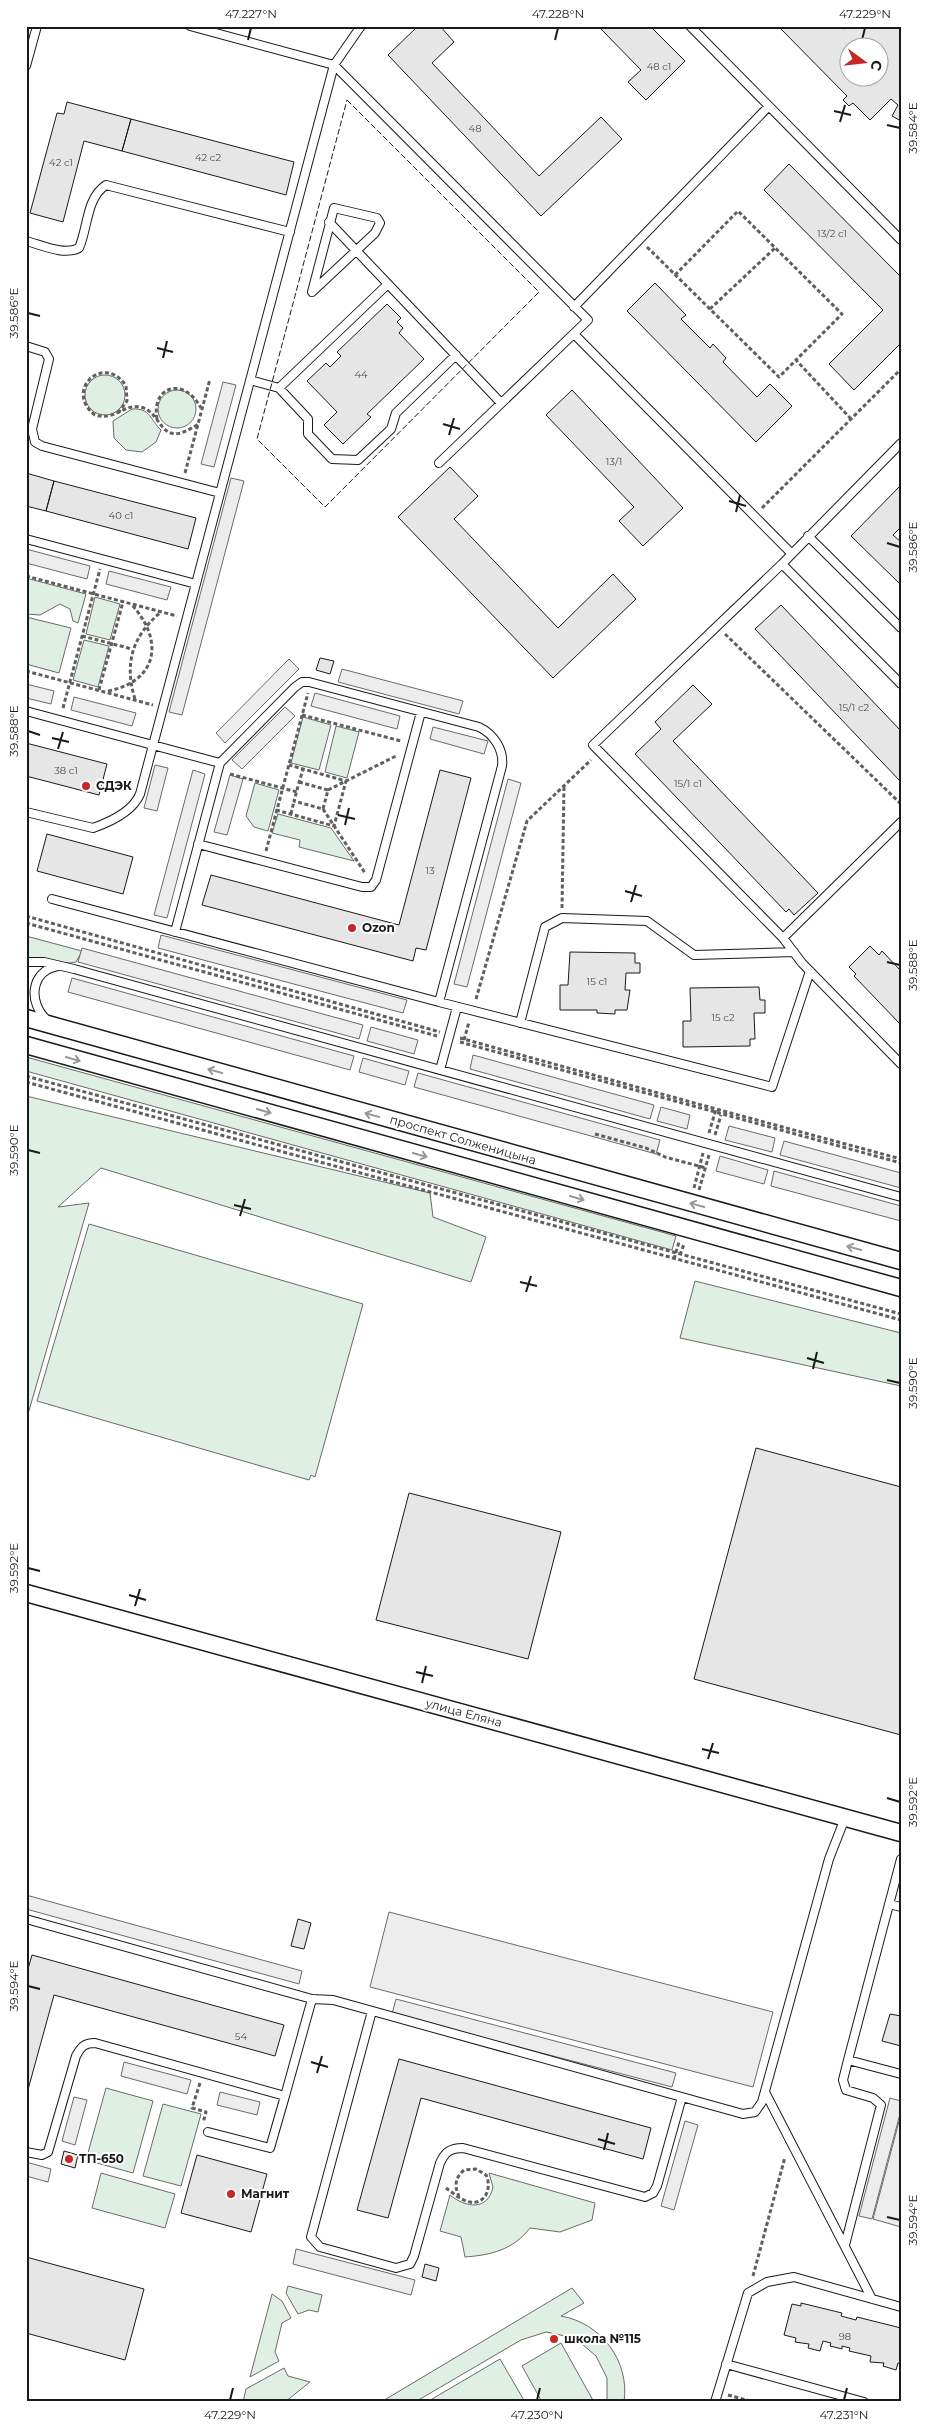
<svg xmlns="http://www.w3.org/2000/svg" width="927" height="2428" viewBox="0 0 927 2428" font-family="Montserrat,sans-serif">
  <rect width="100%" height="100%" fill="#fff"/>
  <path fill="#e0efe3" stroke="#6a6a6a" d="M85 395a20 20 0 1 1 40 0a20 20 0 1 1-40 0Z
    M158 409a19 19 0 1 1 38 0a19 19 0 1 1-38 0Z
    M132 409C151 408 150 420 161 430L156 442 142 452 126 450 114 438 113 421Z
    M26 578 86 594 78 623 73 621 70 609 60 604 40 615 26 614Z
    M95 597 120 604 110 640 86 634Z
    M26 617 71 628 59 673 26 664Z
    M84 640 109 646 98 687 73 680Z
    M303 717 331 725 319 770 291 763Z
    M336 726 359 732 347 778 325 772Z
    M255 783 279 790 268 831 254 827 246 816Z
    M278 814 331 828 354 861 299 847 300 840 272 833Z
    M26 936 82 951 76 962C63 966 42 957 26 958Z
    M26 1057 676 1236 672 1250 26 1071Z
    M26 1096 430 1193 433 1217 486 1237 471 1282 101 1168 58 1207 89 1203 26 1421Z
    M89 1224 363 1304 315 1477 311 1475 309 1480 37 1401Z
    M695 1281 901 1333V1386L680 1338Z
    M106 2088 153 2101 133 2173 86 2160Z
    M163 2104 201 2114 181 2186 143 2176Z
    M101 2173 175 2194 165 2228 92 2208Z
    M489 2173 595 2203 592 2220 560 2232 530 2228C513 2250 491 2255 465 2257L461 2237 440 2231 450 2195C466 2208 488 2211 493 2187Z
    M288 2286 322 2295 318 2312 309 2310 298 2314 286 2293Z
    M572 2288 584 2303 561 2316C601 2323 630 2361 624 2402H607V2378L596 2356 575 2338 546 2332 521 2340 415 2402H381Z
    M272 2294 282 2301 291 2318 282 2323 275 2352 279 2361 250 2377Z
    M561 2343 594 2402H542L522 2366Z
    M500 2359 525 2402H427Z
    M284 2368 288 2376 310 2382 285 2402H243L246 2389Z"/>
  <path fill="#ededed" stroke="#6a6a6a" d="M223 382 236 385 214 467 201 464Z
    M231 478 244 481 182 715 169 712Z
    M26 549 90 566 87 579 26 563Z
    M109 571 171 587 167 600 106 584Z
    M289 659 299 669 225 743 216 733Z
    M342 669 463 701 459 714 338 682Z
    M26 684 54 691 51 704 26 698Z
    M315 693 400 716 397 729 311 706Z
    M74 697 136 713 132 726 71 710Z
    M285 707 295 716 242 769 232 760Z
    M433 727 488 741 484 754 430 739Z
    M155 765 168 768 157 811 144 808Z
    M193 770 205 774 167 918 154 915Z
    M230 775 243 779 227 835 214 832Z
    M508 779 521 783 467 987 454 984Z
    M161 935 407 1000 403 1013 158 948Z
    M82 948 363 1025 359 1039 78 962Z
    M72 978 354 1056 350 1070 68 992Z
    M371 1027 418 1040 414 1054 367 1041Z
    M473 1055 654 1105 650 1119 470 1069Z
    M363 1058 409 1071 405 1085 359 1072Z
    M418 1073 660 1140 656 1154 414 1087Z
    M661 1107 690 1115 687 1129 657 1121Z
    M729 1126 775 1138 772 1152 725 1140Z
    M784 1141 901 1173V1188L780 1155Z
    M720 1156 768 1170 764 1184 716 1171Z
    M774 1171 901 1206V1221L771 1186Z
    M26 1895 302 1971 299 1984 26 1909Z
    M389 1912 773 2012 753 2087 370 1987Z
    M396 1999 676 2073 672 2087 392 2014Z
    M124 2062 191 2080 187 2094 121 2076Z
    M220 2092 260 2102 257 2115 217 2105Z
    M74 2097 87 2100 75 2145 62 2141Z
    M890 2098 901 2101V2110L872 2219 859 2216Z
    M901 2114V2227L873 2219Z
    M685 2121 698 2125 674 2210 661 2206Z
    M26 2162 51 2169 48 2182 26 2176Z
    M296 2249 415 2280 411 2295 293 2264Z"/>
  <path fill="#e6e6e6" stroke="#1a1a1a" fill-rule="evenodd" d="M418 26H440L454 42 432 63 539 176 601 117 622 139 541 216 388 55Z
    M598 26H650L685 61 646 100 628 82 641 70Z
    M778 26H839L844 29 846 26H901V121L892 116 898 105 891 99 870 120 853 103 849 106 843 100 847 96ZM850 48H880V78H850Z
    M67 102 131 119 122 151 84 141 63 222 30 213 57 113 64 114Z
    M131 119 294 162 286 195 122 151Z
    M789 164 901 277V343L854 390 829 364 883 310 764 190Z
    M655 283 686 315 681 319 710 348 713 344 726 358 723 362 757 397 770 384 792 406 756 442 627 311Z
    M387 304 401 318 397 322 403 328 399 333 424 359 367 414 371 417 343 444 324 425 337 412 307 381 326 363 330 367 341 356 337 352Z
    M572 390 683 508 643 546 619 521 634 507 546 415Z
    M450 467 478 496 454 519 558 628 613 574 636 599 553 678 398 517Z
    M26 473 54 481 46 511 26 506Z
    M54 481 196 518 188 549 46 511Z
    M901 485V527L893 535 901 542V585L851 536Z
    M781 605 901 731V782L755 629Z
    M320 658 334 661 330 674 316 670Z
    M693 685 712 704 673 741 818 893 794 915 789 909 786 912 635 754 661 729 655 722Z
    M26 743 107 764 99 795 26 776Z
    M440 770 471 778 426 950 416 948 413 961 202 905 211 875 399 925Z
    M47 834 133 857 123 894 37 871Z
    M870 946 879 955 882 951 901 971V1025L854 976 856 974 849 967Z
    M570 952 635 953V963H640V973H626L625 990H630L627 1010H615V1014L597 1013V1010H560V985H568Z
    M759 987 760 1000H765V1013H754L755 1039H750V1046L683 1047V1021H691L690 988Z
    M756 1448 901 1487V1735L694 1679Z
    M409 1493 561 1532 528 1659 376 1620Z
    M298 1919 311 1923 304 1949 291 1946Z
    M32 1955 284 2025 275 2056 54 1995 26 2097V1976Z
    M890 2014 901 2016V2046L882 2041Z
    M399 2059 651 2128 643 2159 421 2098 388 2218 357 2210Z
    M64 2151 78 2155 75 2168 61 2164Z
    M197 2155 267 2174 251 2232 181 2213Z
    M26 2257 144 2289 125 2360 26 2333Z
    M425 2264 439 2268 436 2281 422 2277Z
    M801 2303 842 2313 841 2316 856 2320 857 2317 901 2328V2364L898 2363 896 2370 883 2366 884 2363 870 2362 871 2356 849 2351 850 2348 842 2346V2349L830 2346 831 2343 823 2341 820 2351 808 2348 809 2344 795 2342 796 2338 784 2335 792 2304 801 2306Z"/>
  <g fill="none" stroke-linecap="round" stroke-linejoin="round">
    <g stroke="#1a1a1a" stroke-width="10">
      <path id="lane" d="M361 26 334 65 588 320 439 463
        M690 26 901 240
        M26 66 37 26
        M334 208 377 218 380 223 375 233 312 292Z
        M329 222 388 284
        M26 241C42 245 64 256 79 248 88 228 86 198 106 185L290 232
        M574 307 769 106
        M574 334 792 554
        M26 346 45 352 49 359 32 429 35 442 42 446 220 493
        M250 380 279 388 308 419V434L332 459 358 460 391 429 396 413 456 355
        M279 388 388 284 501 403
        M901 443 782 564 593 745 783 938 802 963 901 1064
        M808 536 901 628
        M26 539 196 584
        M782 564 901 684
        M26 711 220 763
        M26 812 93 828C110 822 133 811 140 794L334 65 190 26
        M198 844 362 887H371L376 880 421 712
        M52 899 439 1002
        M175 932 220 763 295 687 302 682H309L479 727C494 734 504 750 502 766L439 1002 772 1087 810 971
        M783 938 901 822
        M26 962H44L74 969 901 1197
        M47 1020C28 1003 30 971 58 966
        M520 1023 545 927 562 918 647 921 694 955 794 952
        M440 1070 457 1007
        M901 1859 848 2060 901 2074
        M889 1904 901 1907
        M26 1919 312 1999 285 2096 95 2043C84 2043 81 2047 76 2056L48 2152 42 2155 26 2152
        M312 1999 333 2000 743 2114 755 2112 762 2102 829 1859 845 1818
        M372 2011 311 2237 320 2247 396 2268 410 2264 414 2256 440 2163C445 2152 450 2148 463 2148L645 2197 653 2193 657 2186 682 2097
        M765 2092 872 2299
        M208 2132 270 2148 285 2096
        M845 2245 881 2105 873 2098 846 2090 843 2080 848 2060
        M726 2364 864 2402
        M715 2402 748 2293 767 2282 794 2277 901 2307"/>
    </g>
    <g stroke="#1a1a1a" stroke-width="19">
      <path id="street" d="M26 1018 901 1261
        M26 1045 901 1288
        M26 1593 901 1833"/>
    </g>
    <path stroke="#5f5f5f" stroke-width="3" stroke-dasharray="4 2.5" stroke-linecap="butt" d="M647 247 779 377 796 360 851 419
      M675 275 738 211 842 314 796 360
      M710 309 775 248
      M118 413 127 401 126 386C104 352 63 391 95 415 115 421 123 404 140 407 164 411 158 452 198 424
      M157 419C151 386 184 376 201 408
      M185 473 210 379
      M762 508 901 369
      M26 576 177 616
      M725 634 901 804
      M82 636 132 649
      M26 671 153 705
      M99 690 123 602
      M108 691C159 681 164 639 131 604
      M135 699C124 664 132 636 161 612
      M63 708 100 569
      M302 715 401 741
      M230 774 297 792
      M299 782 328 790 323 809 294 801C297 790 300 779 303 769
      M328 790 396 756
      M323 809 365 873
      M276 810 334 826 346 781 289 765
      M291 814 294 801
      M266 851 308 693
      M562 908 564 786
      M26 916 440 1032
      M26 923 437 1036
      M476 999 527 821 591 760
      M460 1038 716 1109
      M464 1040 469 1022
      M460 1042 901 1163
      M26 1076 901 1314
      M26 1082 901 1320
      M709 1133 716 1109 901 1159
      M595 1134 646 1148 665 1157 706 1168
      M715 1135 721 1115
      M694 1188 703 1153
      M699 1190 709 1155
      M680 1255 684 1244
      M674 1259 679 1242
      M200 2083 192 2108 206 2112 203 2123
      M446 2188C453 2193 462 2201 470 2202 486 2205 492 2187 486 2175L476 2169 464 2170C455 2178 454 2186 459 2196
      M753 2276 785 2157
      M728 2395 754 2402"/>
    <use href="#lane" stroke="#fff" stroke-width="8"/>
    <use href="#street" stroke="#fff" stroke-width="16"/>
    <path stroke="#1a1a1a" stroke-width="1" stroke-dasharray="6 2.5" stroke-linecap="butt" d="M347 100 539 292 325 507 257 439Z"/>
  </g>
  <defs><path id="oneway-shaft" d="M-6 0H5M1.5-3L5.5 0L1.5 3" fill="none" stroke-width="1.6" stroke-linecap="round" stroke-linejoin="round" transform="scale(1.25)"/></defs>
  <g stroke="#989898">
    <use href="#oneway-shaft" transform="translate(73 1059) rotate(16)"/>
    <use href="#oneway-shaft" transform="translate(215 1071) rotate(-165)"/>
    <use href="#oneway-shaft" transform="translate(264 1111) rotate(16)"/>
    <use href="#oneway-shaft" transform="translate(372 1115) rotate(-165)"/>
    <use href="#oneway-shaft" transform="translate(420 1155) rotate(16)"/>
    <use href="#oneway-shaft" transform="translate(577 1198) rotate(16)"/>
    <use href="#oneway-shaft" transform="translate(697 1205) rotate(-165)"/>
    <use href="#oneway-shaft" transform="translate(854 1248) rotate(-165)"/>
  </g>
  <path fill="none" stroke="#1a1a1a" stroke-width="2" d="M248 40 251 28M555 40 558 28M862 40 865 28M834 111 851 115M840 122 845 105M887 125 900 128M28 313 40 316M157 348 173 352M163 358 167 341M443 424 460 429M449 435 454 418M729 501 746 506M736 512 740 495M887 543 900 547M28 731 40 735M52 738 69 742M58 749 63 732M338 815 355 819M345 825 349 808M625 891 642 896M631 902 636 885M887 962 900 965M28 1150 40 1153M234 1205 251 1209M240 1216 245 1199M520 1282 537 1286M526 1292 531 1276M807 1358 824 1363M813 1369 817 1352M887 1380 900 1383M28 1568 40 1571M129 1595 146 1600M135 1606 140 1589M416 1672 433 1676M422 1683 426 1666M702 1749 719 1753M708 1759 713 1743M887 1798 900 1802M28 1986 40 1989M311 2062 328 2067M317 2073 322 2056M598 2139 615 2144M604 2150 608 2133M887 2217 900 2220M230 2400 233 2388M537 2400 540 2388M844 2400 847 2388"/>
  <g fill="#c62828" stroke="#fff" stroke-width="2">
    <circle cx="86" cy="786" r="5"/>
    <circle cx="352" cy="928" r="5"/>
    <circle cx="69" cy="2159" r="5"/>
    <circle cx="231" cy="2194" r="5"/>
    <circle cx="554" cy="2339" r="5"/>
  </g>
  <g text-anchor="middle" stroke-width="4" stroke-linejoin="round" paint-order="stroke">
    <g font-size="10" fill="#4d4d4d">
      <text x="659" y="70">48 с1</text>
      <text x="475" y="132">48</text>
      <text x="208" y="161">42 с2</text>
      <text x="61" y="166">42 с1</text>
      <text x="832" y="237">13/2 с1</text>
      <text x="361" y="378">44</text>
      <text x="614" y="465">13/1</text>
      <text x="121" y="519">40 с1</text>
      <text x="854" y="711">15/1 с2</text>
      <text x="66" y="774">38 с1</text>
      <text x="688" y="787">15/1 с1</text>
      <text x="430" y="874">13</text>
      <text x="597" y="985">15 с1</text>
      <text x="723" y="1021">15 с2</text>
      <text x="241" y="2040">54</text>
      <text x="845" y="2340">98</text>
    </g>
    <g font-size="12" font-weight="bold" fill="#1a1a1a" stroke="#fff" text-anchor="start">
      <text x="96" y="790">СДЭК</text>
      <text x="362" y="932">Ozon</text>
      <text x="79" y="2163">ТП-650</text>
      <text x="241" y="2198">Магнит</text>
      <text x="564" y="2343">школа №115</text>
    </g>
    <g font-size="12" fill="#1a1a1a" stroke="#fff">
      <text transform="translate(463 1140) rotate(16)" y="4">проспект Солженицына</text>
      <text transform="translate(464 1713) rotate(15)" y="4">улица Еляна</text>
    </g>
  </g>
  <rect width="927" height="2428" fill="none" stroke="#ffffff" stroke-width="55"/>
  <g transform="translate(864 62) rotate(105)"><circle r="24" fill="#ffffff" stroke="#a3a3a3"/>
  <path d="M0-4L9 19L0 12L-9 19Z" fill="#c62828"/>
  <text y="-8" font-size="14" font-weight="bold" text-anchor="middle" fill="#1a1a1a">С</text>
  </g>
  <rect x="28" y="28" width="872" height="2372" fill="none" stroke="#1a1a1a" stroke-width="2"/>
  <g font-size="12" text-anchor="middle" fill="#1a1a1a">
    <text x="251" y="18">47.227°N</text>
    <text x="558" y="18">47.228°N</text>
    <text x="865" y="18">47.229°N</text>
    <text transform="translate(913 128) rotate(-90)" y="4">39.584°E</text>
    <text transform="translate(14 313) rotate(-90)" y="4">39.586°E</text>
    <text transform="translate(913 547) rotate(-90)" y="4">39.586°E</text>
    <text transform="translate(14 731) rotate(-90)" y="4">39.588°E</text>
    <text transform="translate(913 965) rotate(-90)" y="4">39.588°E</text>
    <text transform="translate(14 1150) rotate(-90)" y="4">39.590°E</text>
    <text transform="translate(913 1383) rotate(-90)" y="4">39.590°E</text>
    <text transform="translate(14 1568) rotate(-90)" y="4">39.592°E</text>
    <text transform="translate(913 1802) rotate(-90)" y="4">39.592°E</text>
    <text transform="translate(14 1986) rotate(-90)" y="4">39.594°E</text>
    <text transform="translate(913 2220) rotate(-90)" y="4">39.594°E</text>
    <text x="230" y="2419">47.229°N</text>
    <text x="537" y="2419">47.230°N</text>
    <text x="844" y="2419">47.231°N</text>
  </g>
</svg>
